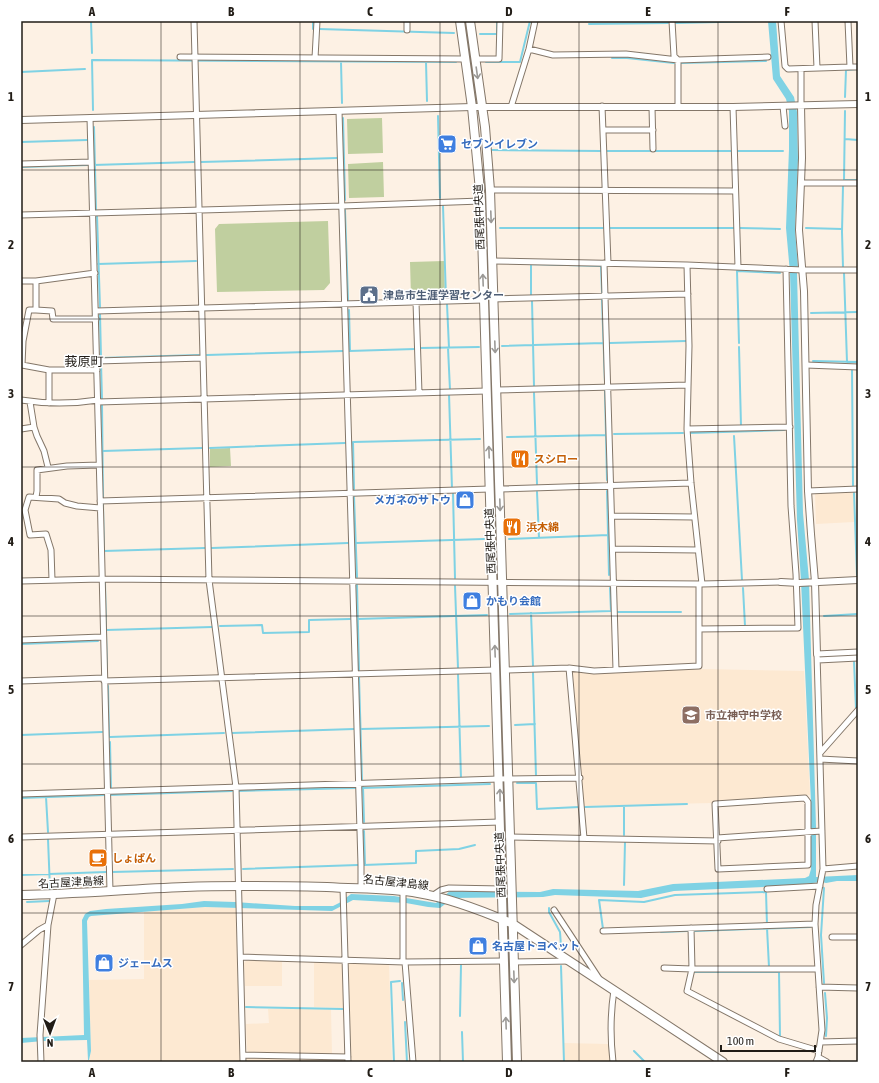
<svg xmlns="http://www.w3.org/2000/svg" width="879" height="1083" viewBox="0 0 879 1083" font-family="'Asap Condensed','Noto Sans JP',sans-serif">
  <rect width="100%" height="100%" fill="#fdf1e4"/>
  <path fill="#fde9d2" d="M854 492V522L816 524 815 493Z
    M702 669 804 671 810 795 712 803 584 806 573 673 575 671 594 673Z
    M205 907 236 908 240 1062H89L91 1051 89 980 144 979V911Z
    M246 961H282V986H245L244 963Z
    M314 962 340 963 342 965 344 1008 314 1007Z
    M350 962 389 964 392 1062H351L348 965Z
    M268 1009H331L332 1054 250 1053 247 1050 246 1024 269 1023Z
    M564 1043 608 1044 611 1062H565Z
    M247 1057 344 1059 346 1062H247Z"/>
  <path fill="#c0cf9f" d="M382 118 383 153 348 154 347 119Z
    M383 162 384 197 349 198 348 164Z
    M328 221 330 283 324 290 217 292 215 229 219 224Z
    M444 261 445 296 411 297 410 262Z
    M230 448 231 466 210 467V449Z"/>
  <path fill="#7fd2e4" d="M768 21H776L780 76 794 97 797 112 798 160 795 230 798 267 797 273 803 513 809 580 816 827V877L858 875V881H837L826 883 822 882 785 886 674 891 641 898 555 895 543 897 453 898 440 908 428 907 406 903 353 900 332 911 205 907 91 916 89 917 87 921 91 1051 89 1060H88L87 1040 43 1041 21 1043V1038L84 1035 82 920 85 914 90 911 106 909 182 904 204 901 235 902 295 906H333L339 903 351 894 394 896 436 903 450 891 540 892 553 889 638 891 673 884 805 878 809 876 811 869V803L801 581 797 520 790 273 786 228 789 149V111L786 99 773 79Z"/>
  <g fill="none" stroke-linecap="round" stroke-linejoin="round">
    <path stroke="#7fd2e4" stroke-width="2" d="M91 21 92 53
      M302 21H313
      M676 23 763 21
      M589 24 668 23V21
      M313 29V21
      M319 29 454 33
      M480 34H497V21
      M612 58H627L674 63
      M341 62 342 103
      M426 62 427 101
      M486 62H520L530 21
      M681 63 766 61
      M21 72 85 69
      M845 97 846 70 857 69
      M93 110 92 60 456 62
      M438 116 440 198
      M343 118 345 200
      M94 127 96 210
      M845 139 858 140
      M21 142 87 140
      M492 150 601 151
      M607 151H732
      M737 151H783
      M201 162 337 158
      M93 165 194 162
      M21 167 88 165
      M844 180 845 111
      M844 180H858
      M443 206 446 298
      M345 210 348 300
      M97 216 100 307
      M500 228H603
      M609 228H734
      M740 228 780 229
      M806 228 842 229
      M98 264 196 261
      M843 267 842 232 843 186
      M844 273 847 362
      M531 296V264L601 266 602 292
      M602 300 605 383
      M532 301 534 386
      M447 304 449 348
      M349 310 350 351
      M811 313 858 312
      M100 314 101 358
      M610 343 686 341
      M739 343 737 271 780 273
      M502 346 603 343
      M739 347 741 426
      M420 348 479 347
      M448 348 450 390
      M349 351 415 349
      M207 355 343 351
      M101 358 199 355
      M813 361 858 362
      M101 363 102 400
      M852 369 853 486
      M605 391 607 480
      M534 393 537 484
      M449 394 452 489
      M102 405 103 499
      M690 433 784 430
      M614 434 683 433
      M734 436 742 580
      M507 437 606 435
      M210 448 345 443
      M103 451 202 448
      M354 489 353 442 480 439
      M607 491 609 575
      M537 492 539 538
      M854 492 857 575
      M453 493 455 578
      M354 497 357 577
      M103 503 104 564
      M509 539 608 535
      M356 543 484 539
      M212 548 348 543
      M104 551 205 548
      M105 583 107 675
      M357 585 359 670
      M455 586 458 668
      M743 588 745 626
      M618 612H681
      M531 613 533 666
      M510 614 611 611 610 588
      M824 616 858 614
      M357 619 487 615
      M220 626 262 625 263 633 309 632V620L350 619
      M106 630 212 627
      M21 644 98 641
      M822 657 858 655
      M854 661 856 709
      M533 673 536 776
      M458 674 461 779
      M359 677 362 780
      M108 686 109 736
      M515 725 535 724
      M361 729 489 726
      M232 733 354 729
      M21 735 102 732
      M110 737 224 733
      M110 742 111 788
      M517 783H536L537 809 579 807
      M363 787 364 822
      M362 788 490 784
      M239 791 356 788
      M110 795 232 791
      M46 797 48 832
      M21 798 105 795
      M624 806V835
      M585 807 687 804
      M364 831 365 865
      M48 839 50 889
      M364 865 416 863V851L459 849 475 845
      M243 869 358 865
      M112 872 233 869
      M21 875 106 872
      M624 885 625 842
      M824 888 821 935 824 983
      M27 902 49 901
      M549 908V912L560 932 561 946
      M767 928 769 967
      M603 929 599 900 644 902 675 895 766 892 767 925
      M695 931 810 927
      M661 932 687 931
      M561 966 564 1062
      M694 972H779L780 1036
      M402 983 403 1000
      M825 993 827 1018 826 1036
      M246 1007 343 1009
      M460 1016 461 965
      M405 1022 407 1062
      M462 1032 463 1062
      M634 1051 645 1062
      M394 1062 391 982 400 981"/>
    <g stroke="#847769" stroke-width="7">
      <path id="minor" d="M194 21 209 580 236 787 243 1062
        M672 21 674 56 678 60V107
        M781 21 785 66 788 69 850 67 848 21
        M815 21 817 68
        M407 30V21
        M529 49 553 55 626 54 678 60 768 57
        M180 57 465 59
        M315 58 317 21
        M475 59H499L500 21
        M850 67H858
        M801 105V69
        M602 106 608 263
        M783 106 785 126
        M511 107 529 49 535 21
        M652 107 653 149
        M733 107 738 267
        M339 111 361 865V889
        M90 118C98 376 103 633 110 891
        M603 130H653
        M21 164 91 162
        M801 183H858
        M490 190 735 191
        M21 215 342 206 481 201
        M492 261 687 265 803 270H858
        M604 263 616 670
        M687 265 689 346 687 429 691 483 702 584
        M21 281H36L95 273
        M36 281V310H29L23 341 22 365 49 370H97
        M493 299 688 294
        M416 302 419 393
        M36 310 52 311 53 319H96
        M96 311 484 300
        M97 361 203 358
        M806 365 858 367
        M49 370V403
        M496 390 688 385
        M21 400C46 404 73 404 98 400
        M30 402 34 427 37 436 44 451 48 467
        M98 402 487 391
        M21 429 34 427
        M687 429 790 427
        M499 489 691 483
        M808 491 858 489
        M36 497 37 491V470L67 466 99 465
        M100 501 490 489
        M612 516 694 517
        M613 549 698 550
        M52 580 51 550 46 534 30 535 25 510 29 497 59 499 65 503 77 506 100 508
        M21 581 101 579 702 584 781 582
        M699 629 798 628 796 574 791 506 786 269
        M21 640 102 637
        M818 660 858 658
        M569 668 584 838
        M505 670 569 668 594 671 699 666V584
        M21 681 104 678
        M104 681 496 670
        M820 753 858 710
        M820 759 858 761
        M21 794 499 779 580 778
        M805 798 808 802V865L718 869 715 804Z
        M21 837 500 822
        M510 837 718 841
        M717 838 822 831
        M823 869 858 866
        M343 888 348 1062
        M767 889 820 886
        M432 896 441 890 449 888 502 889
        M554 910 600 980
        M603 931 815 924
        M832 937H858
        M21 945 39 930 48 925 54 894
        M241 957 405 962 504 961
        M403 962V891
        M405 962 413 1062
        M514 962 570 961
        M664 968 692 969 691 928
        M818 969H692L687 991 779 1039 819 1051
        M819 987 858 988
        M821 1042 858 1041
        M243 1055 348 1057
        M818 1057 827 1062
        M41 1062 40 1035 48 925
        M613 1062C610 1036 610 1016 614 990
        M816 1062 818 1057 822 1030 815 924 816 905 823 869 817 654 858 652"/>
    </g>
    <g stroke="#847769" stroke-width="8">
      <path id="tertiary" d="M801 105 802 158 799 230 804 291 808 491 811 534 815 582 817 654
        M21 120 472 107H733L858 104
        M781 582 799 583 858 580"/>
    </g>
    <g stroke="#847769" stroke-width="10">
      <path id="primary" d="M460 21 472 107 481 201 507 1062
        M470 21 485 127 490 190 517 1062
        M21 895C76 894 130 889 185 887 232 885 280 886 327 887 357 889 388 888 418 893 450 898 483 911 513 924L723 1062"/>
    </g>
    <use href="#minor" stroke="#fff" stroke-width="5"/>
    <use href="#tertiary" stroke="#fff" stroke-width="6"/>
    <use href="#primary" stroke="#fff" stroke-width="8"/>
  </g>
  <defs><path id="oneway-shaft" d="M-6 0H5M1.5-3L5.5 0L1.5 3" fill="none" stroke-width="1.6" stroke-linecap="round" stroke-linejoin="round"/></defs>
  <g stroke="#9b9996">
    <use href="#oneway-shaft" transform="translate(477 73) rotate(82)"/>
    <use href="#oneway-shaft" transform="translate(491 217) rotate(88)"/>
    <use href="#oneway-shaft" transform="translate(483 280) rotate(-92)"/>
    <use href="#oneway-shaft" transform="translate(495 347) rotate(88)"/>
    <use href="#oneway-shaft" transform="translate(489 452) rotate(-92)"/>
    <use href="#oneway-shaft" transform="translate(500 505) rotate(88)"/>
    <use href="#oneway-shaft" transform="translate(495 651) rotate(-92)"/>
    <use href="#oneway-shaft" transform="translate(500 795) rotate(-91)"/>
    <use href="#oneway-shaft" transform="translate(514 977) rotate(88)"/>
    <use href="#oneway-shaft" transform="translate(506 1023) rotate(-92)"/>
  </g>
  <path fill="none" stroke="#211c16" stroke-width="1" stroke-opacity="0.55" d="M161 21V1062M300 21V1062M440 21V1062M579 21V1062M718 21V1062M21 170H858M21 319H858M21 467H858M21 616H858M21 764H858M21 913H858"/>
  <defs>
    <g id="supermarket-square" transform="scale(1)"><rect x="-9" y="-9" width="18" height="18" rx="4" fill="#3f7fe0" stroke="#fff"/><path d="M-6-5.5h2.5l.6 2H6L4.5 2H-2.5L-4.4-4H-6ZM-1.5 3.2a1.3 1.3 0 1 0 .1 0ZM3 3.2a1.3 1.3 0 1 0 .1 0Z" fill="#fff"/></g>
    <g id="civic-square" transform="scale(1)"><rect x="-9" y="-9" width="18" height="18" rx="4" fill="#5c6f8a" stroke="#fff"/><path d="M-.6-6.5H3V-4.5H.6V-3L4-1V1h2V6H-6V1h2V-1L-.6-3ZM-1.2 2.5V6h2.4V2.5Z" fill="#fff"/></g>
    <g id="restaurant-square" transform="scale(1)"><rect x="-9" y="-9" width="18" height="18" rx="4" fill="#e8710a" stroke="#fff"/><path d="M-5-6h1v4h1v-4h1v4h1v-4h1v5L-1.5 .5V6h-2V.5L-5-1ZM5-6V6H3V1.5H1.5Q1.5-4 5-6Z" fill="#fff"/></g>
    <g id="shop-square" transform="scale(1)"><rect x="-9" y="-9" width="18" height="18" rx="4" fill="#3f7fe0" stroke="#fff"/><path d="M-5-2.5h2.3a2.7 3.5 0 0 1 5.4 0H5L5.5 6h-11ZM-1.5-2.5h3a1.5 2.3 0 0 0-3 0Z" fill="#fff"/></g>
    <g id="school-square" transform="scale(1)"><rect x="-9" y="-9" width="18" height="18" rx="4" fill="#8d6e63" stroke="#fff"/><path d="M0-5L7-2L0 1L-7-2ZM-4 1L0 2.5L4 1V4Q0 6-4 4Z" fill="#fff"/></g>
    <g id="cafe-square" transform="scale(1)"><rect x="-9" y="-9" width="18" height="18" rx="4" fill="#e8710a" stroke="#fff"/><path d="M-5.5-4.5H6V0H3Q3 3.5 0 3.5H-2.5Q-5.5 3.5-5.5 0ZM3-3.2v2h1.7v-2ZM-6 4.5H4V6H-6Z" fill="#fff"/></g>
  </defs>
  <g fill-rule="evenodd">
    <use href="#supermarket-square" x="447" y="144"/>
    <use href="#civic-square" x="369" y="295"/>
    <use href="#restaurant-square" x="520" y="459"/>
    <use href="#shop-square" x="465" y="500"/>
    <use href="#restaurant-square" x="512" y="527"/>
    <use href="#shop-square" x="472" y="601"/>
    <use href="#school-square" x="691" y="715"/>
    <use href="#cafe-square" x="98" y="858"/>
    <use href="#shop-square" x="478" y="946"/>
    <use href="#shop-square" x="104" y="963"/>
  </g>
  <g text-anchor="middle" stroke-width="3" stroke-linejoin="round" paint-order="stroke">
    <g font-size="11" font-weight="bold" fill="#366cbe" stroke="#fff" text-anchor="start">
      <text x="461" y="148">セブンイレブン</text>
      <text x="451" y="504" text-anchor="end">メガネのサトウ</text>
      <text x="486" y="605">かもり会館</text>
      <text x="492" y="950">名古屋トヨペット</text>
      <text x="118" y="967">ジェームス</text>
    </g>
    <g font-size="11" fill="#211c16" stroke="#fff">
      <text transform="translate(479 217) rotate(-92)" y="4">西尾張中央道</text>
      <text transform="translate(490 541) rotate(-92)" y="4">西尾張中央道</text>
      <text transform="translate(500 865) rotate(-92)" y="4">西尾張中央道</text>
      <text transform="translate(71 882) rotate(-3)" y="4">名古屋津島線</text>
      <text transform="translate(396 882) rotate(6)" y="4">名古屋津島線</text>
    </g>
    <g font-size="11" font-weight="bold" fill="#4e5e75" stroke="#fff" text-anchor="start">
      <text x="383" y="299">津島市生涯学習センター</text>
    </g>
    <g font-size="11" font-weight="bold" fill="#c56008" stroke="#fff" text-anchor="start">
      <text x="534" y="463">スシロー</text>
      <text x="526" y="531">浜木綿</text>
      <text x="112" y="862">しょぱん</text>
    </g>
    <g font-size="11" font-weight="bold" fill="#785e54" stroke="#fff" text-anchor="start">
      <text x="705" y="719">市立神守中学校</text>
    </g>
    <g font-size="13" fill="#211c16" stroke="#fff">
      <text x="84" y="366">莪原町</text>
    </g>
  </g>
  <rect width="879" height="1083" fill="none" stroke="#ffffff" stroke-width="44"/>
  <g transform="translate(50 1033) rotate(179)" stroke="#ffffff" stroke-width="3" paint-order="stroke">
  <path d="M0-3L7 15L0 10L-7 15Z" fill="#211c16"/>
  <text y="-6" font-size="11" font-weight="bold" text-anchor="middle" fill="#211c16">N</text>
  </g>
  <path d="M721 1045v6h94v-6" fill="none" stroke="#211c16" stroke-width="2"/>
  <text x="727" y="1045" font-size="12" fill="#211c16" stroke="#ffffff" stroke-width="3" paint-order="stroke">100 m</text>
  <rect x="22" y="22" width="835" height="1039" fill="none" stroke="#211c16" stroke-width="1.5"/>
  <g font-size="13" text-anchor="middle" font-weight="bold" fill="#211c16">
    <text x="92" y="16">A</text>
    <text x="231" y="16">B</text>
    <text x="370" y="16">C</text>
    <text x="509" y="16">D</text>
    <text x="648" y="16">E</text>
    <text x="787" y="16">F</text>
    <text x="11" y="101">1</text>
    <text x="868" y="101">1</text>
    <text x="11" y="249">2</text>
    <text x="868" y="249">2</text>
    <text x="11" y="398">3</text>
    <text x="868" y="398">3</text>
    <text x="11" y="546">4</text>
    <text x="868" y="546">4</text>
    <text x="11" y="694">5</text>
    <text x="868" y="694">5</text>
    <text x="11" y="843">6</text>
    <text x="868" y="843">6</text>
    <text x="11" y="991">7</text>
    <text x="868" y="991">7</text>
    <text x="92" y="1077">A</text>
    <text x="231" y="1077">B</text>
    <text x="370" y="1077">C</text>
    <text x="509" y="1077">D</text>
    <text x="648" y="1077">E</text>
    <text x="787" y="1077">F</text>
  </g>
</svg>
